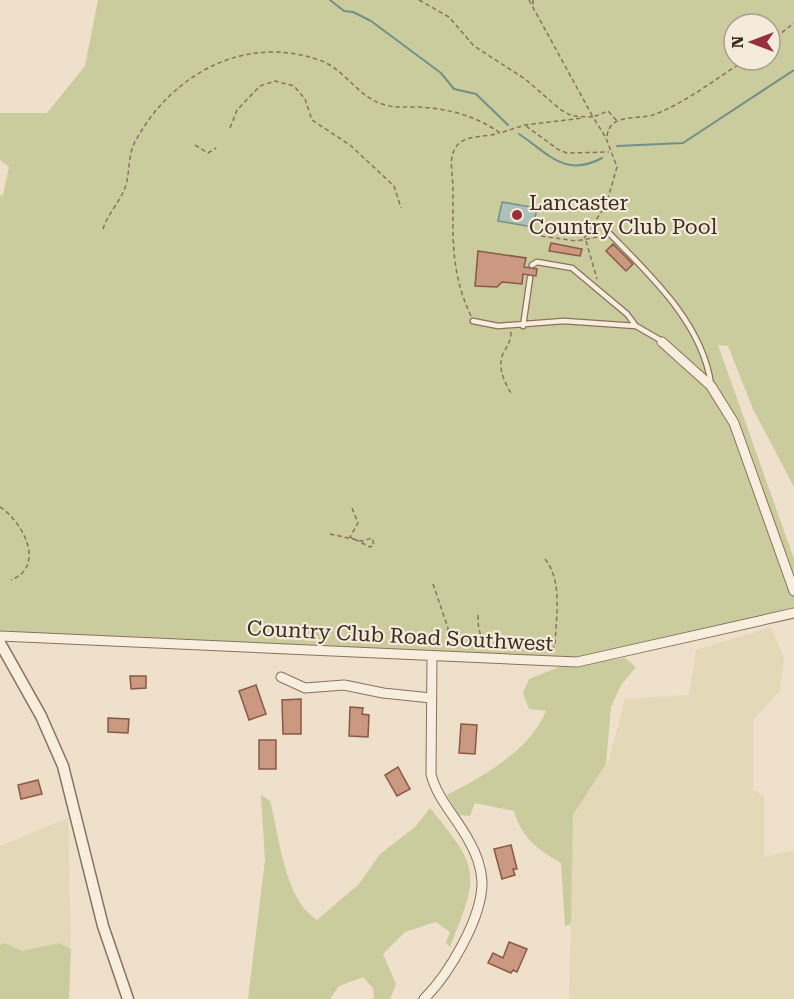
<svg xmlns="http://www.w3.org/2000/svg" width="794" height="999" viewBox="0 0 794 999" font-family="'Roboto Serif',serif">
  <rect width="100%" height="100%" fill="#eee0ca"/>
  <path fill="#e3d8b8" d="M771 627 784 658 780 691 753 720V789L764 796V857L794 850V999H569L573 815 609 760 625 699 689 695 696 650Z
    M68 818 71 949 59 943 22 951 5 943 0 945V846Z"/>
  <path fill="#cbcc9e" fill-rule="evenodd" d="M98 0H794V487L753 409 728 346 718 345 794 559V613L577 662 0 636V196L3 195 9 167 0 160V113H47L85 66ZM734 24H770V60H734Z
    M625 658 636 667 621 685 611 707 606 764 573 815 571 924 565 926 561 863C538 850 521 837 514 811L475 803 470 816 459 815 447 795C484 776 530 750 546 711L529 709 523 693 529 679 559 667Z
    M261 795 270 801C280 838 284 899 317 920L359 884 380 854 415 827 430 808C481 870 479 874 450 947L446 943 450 932 436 922 405 932 383 954 396 984 390 999H374L373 988 363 977 339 986 330 999H248L265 860Z
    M5 943 22 951 59 943 71 949 69 999H0V945Z"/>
  <path fill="#aac2b9" stroke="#719186" stroke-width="1.5" d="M502 202 537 208 533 227 498 221Z"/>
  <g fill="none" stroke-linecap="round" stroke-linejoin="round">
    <path stroke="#719186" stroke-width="2" d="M330 0 344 11 353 12 371 21 441 73 454 89 476 94 508 125
      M519 134C549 154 565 178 602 158
      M617 146 683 143 794 70"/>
  </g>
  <path fill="#cb9981" stroke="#895945" stroke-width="1.5" d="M551 243 582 249 580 256 549 251Z
    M613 244 633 264 626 271 606 251Z
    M478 251 526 258 524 267 537 269 536 276 523 274 522 284 502 282 497 287 475 286Z
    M130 676H146V688L131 689Z
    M256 685 266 714 249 720 239 691Z
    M301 699V734H283L282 700Z
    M350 707 363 708 362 714 369 715 368 737 349 736Z
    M108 718 129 719 128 733 108 732Z
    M461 724 477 725 475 754 459 753Z
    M259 740H276V769H259Z
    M398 767 410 789 397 796 385 775Z
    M38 780 42 794 21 799 18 785Z
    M511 845 517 869H513L515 875 502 879 494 849Z
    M509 942 527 949 517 972 513 970 511 973 488 963 493 953 503 958Z"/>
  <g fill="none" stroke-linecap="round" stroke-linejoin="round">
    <g stroke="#8a715f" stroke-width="7">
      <path id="service" d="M610 234C651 276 702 323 711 384
        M532 265 537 262 572 268 627 314 636 326
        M473 321 498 326 564 321 636 326 662 341
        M523 326 530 278"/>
    </g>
    <g stroke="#8a715f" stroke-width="11">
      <path id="minor" d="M662 342 711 386 734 423 794 591
        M0 636 577 662 794 613
        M281 677 305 688 344 685 383 693 431 698
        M424 999C449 974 483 917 482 881 481 867 476 853 469 841 457 818 437 799 431 774L432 656"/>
    </g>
    <g stroke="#8a715f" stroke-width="13">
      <path id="tertiary" d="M0 643 41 716 63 766 103 926 128 999"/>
    </g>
    <path stroke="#8a715f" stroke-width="1.5" stroke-dasharray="4.5 3" stroke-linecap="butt" d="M419 0 449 17 474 46 525 79 561 110 572 116 593 117 606 138 617 167 606 205 582 241
      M529 0 593 117 608 111 617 121
      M533 0V8
      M770 42 794 23
      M526 126 559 150 567 153 609 152
      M230 128 237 110 260 86 275 81 294 86 305 99 312 120 350 145 394 186 401 208
      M607 136C610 113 637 120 653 115 686 103 716 78 746 60
      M195 145 208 153 216 148
      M103 229C108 213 121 201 126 185 130 170 128 153 136 140 172 74 245 34 319 60 345 69 357 96 382 104 394 108 405 107 418 107 446 108 477 116 500 133L525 125 583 118
      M541 236 576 241 603 236
      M586 241 597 279
      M471 316C450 272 453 235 453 188 453 175 448 158 456 147 464 134 486 138 499 133
      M511 332C511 341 507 346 503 354 497 368 505 383 512 395
      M0 507C22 521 47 566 11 580
      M330 534 362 541 372 538 374 545 370 547 350 537 358 523 352 508
      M545 559C563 581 556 618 555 645L550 652
      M433 584 448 628 447 638
      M478 615C478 631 480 642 495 649"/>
    <use href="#service" stroke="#f8eedd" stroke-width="4.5"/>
    <use href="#minor" stroke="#f8eedd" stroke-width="9"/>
    <use href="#tertiary" stroke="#f8eedd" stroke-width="10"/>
  </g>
  <circle fill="#98303b" stroke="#f5ebda" stroke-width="2" cx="517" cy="215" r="6"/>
  <g text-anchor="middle" stroke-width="4.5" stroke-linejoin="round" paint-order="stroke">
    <g font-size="21" fill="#3b2b22" stroke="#f5ebda" text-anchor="start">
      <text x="529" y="210">Lancaster<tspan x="529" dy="24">Country Club Pool</tspan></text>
    </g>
    <g font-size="21" fill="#3b2b22" stroke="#f5ebda">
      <text transform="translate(400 636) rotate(3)" y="7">Country Club Road Southwest</text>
    </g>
  </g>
  <g transform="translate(752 42) rotate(270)"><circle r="28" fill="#f5ebda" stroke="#ab9e90" stroke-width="1.5"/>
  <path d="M0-4.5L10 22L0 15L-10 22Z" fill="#98303b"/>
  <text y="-9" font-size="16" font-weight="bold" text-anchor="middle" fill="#3b2b22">N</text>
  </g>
</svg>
